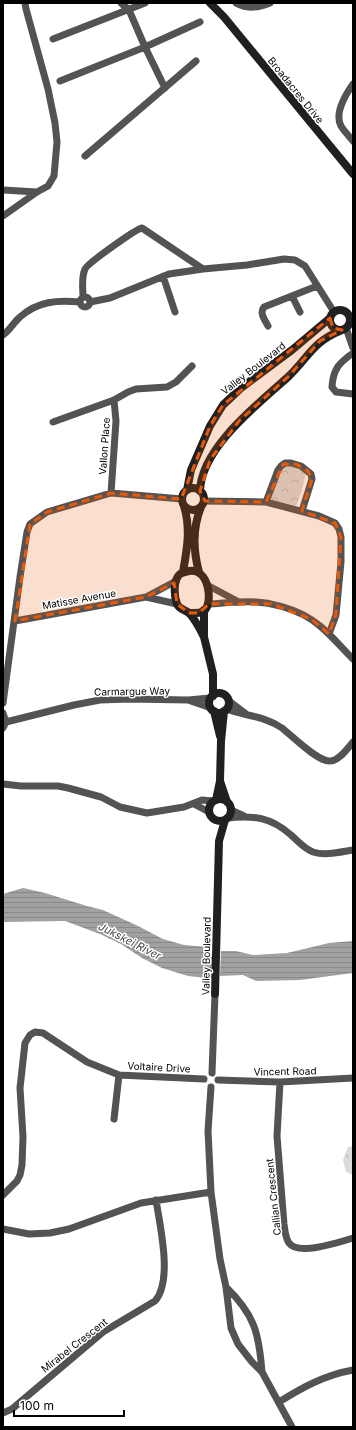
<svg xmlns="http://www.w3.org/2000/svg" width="356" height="1430" viewBox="0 0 356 1430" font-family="Inter,sans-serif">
  <defs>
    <pattern id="park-crowns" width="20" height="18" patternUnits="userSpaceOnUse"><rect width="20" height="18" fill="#dadada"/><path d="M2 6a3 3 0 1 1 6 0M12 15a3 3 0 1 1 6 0" fill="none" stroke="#b9b9b9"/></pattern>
    <pattern id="water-rules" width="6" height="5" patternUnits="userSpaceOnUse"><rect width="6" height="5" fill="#a1a1a1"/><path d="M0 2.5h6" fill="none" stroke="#898989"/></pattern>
  </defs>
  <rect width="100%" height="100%" fill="#fff"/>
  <path fill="url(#park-crowns)" d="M286 463 306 472 302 490 296 506 269 499 272 484Z
    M353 1146V1175L346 1172 343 1160 348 1147Z"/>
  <path fill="url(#water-rules)" d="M23 888 45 893 87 906 103 910 136 925 163 939 184 945 210 947 216 979 188 976 162 968 142 958 121 944 100 934 65 921 3 922V894Z
    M353 941V973L300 980 256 981 243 975 220 976 221 951H236L253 955 287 953 329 943Z"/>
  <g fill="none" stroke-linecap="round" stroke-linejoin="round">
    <path stroke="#535353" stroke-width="7" d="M121 3 129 10 145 47 165 88
      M236 3C248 9 258 8 270 3
      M53 39 145 3
      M60 81 145 47 200 22
      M353 84C346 94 334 113 341 126 344 131 349 136 353 141
      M85 156 196 61
      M3 190 37 192
      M3 216 37 192 48 186 54 176 57 142 55 123 48 89 26 9 25 3
      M163 276 175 312
      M292 296 300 312
      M80 302a5 5 0 1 1 10 0a5 5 0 1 1-10 0Z
      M83 297C83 288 81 278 85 269 88 263 136 229 142 228L203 269 247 265 284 259 295 260 305 266 334 312
      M90 302 110 298 169 274 203 269
      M268 326C265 320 259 313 264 307L317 286
      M346 328 353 348
      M3 335C10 330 14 322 20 317 38 301 57 300 80 302
      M353 353C339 363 333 369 332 387L336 392 353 394
      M53 422 114 400 128 392 136 389 167 387 176 382 192 366
      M111 493 116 421 114 400
      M204 501 266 502 319 516 335 523 339 529 341 537V562L336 615 329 634
      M266 502 278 470 281 466 285 463H291L301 466 311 474 312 479 302 511
      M207 585 239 602
      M146 597 177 604
      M208 604C218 604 228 602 239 602 266 600 299 608 320 626 332 636 342 648 353 659
      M15 621 146 597 176 581
      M188 700 211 708
      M229 701 245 713
      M3 703 20 577 27 532 30 524 47 512 111 493 182 499
      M226 709C245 716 265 716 282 728 292 736 318 762 330 761 339 761 347 749 353 742
      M3 713 6 722 3 728
      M6 722 74 705 100 700 129 699 188 700 210 698
      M3 784 21 786H58L68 788 101 797 120 807 147 813 184 807 202 800 213 801
      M194 804 209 812
      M231 810 244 816
      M227 818C253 815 271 817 291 835 298 841 303 848 313 852 326 856 340 852 353 850
      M212 1073 215 994
      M218 1080 280 1082 353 1078
      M280 1082 277 1136 284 1224C285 1230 285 1237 289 1243 298 1256 340 1242 353 1238
      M211 1087 208 1131 211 1192 220 1259 226 1287 231 1328 238 1344 252 1362 262 1372 292 1427
      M114 1119 119 1075
      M3 1195 17 1181 20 1175 22 1165 23 1137 20 1088 25 1043 30 1035 35 1032 43 1033 87 1062 119 1075 204 1079
      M3 1229 29 1234 50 1233 69 1229 141 1203 211 1192
      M226 1287C255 1315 259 1334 262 1372
      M279 1402C303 1387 325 1375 353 1370
      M3 1413 12 1409 103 1332 155 1301C173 1281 160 1226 156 1200"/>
    <path stroke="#202020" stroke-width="8" d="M210 3 224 17 353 174
      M330 320a10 10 0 1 1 20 0a10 10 0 1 1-20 0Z
      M182 499a11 11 0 1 1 22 0a11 11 0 1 1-22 0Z
      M187 490 191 470 210 426 223 405 241 388 292 350 330 318
      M200 491C201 448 258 404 288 377 309 357 312 342 342 330
      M183 572C187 549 191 529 184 506
      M199 572C193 550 192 529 201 507
      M204 610V637L213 674V696
      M189 613C194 613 199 614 204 611 213 604 210 568 189 571 186 572 183 572 180 574 173 580 174 596 177 604 179 609 185 610 189 613 195 619 200 629 204 637
      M209 703a10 10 0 1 1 20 0a10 10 0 1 1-20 0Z
      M214 711 220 736
      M220 781 227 802
      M209 810a11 11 0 1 1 22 0a11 11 0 1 1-22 0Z
      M216 800 220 781 221 741 224 711
      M215 994 219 841 225 820"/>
  </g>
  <path fill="#e8590c" fill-opacity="0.2" stroke="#e8590c" stroke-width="3" stroke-dasharray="8 5" stroke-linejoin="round" d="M330 318 333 328 342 330 320 341 289 376 239 421 210 460 200 491 205 501 266 502 283 464H296L308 471 312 479 302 511 335 523 341 537 336 615 329 634 311 619 271 604H209L199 613H189L177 604 174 583 146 597 15 621 30 524 47 512 111 493 181 499 210 426 223 405Z"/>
  <g text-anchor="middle" stroke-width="3" stroke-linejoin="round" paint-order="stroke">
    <g font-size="10" fill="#000" stroke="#fff">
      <text transform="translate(296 90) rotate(51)" y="4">Broadacres Drive</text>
      <text transform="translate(253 368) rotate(-38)" y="4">Valley Boulevard</text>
      <text transform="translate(104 446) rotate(-86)" y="4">Vallon Place</text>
      <text transform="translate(79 599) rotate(-10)" y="4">Matisse Avenue</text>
      <text transform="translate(132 691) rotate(-1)" y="4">Carmargue Way</text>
      <text transform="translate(206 956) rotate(-89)" y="4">Valley Boulevard</text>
      <text transform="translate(159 1067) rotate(3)" y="4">Voltaire Drive</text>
      <text transform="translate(285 1071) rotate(-1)" y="4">Vincent Road</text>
      <text transform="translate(273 1197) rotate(-96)" y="4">Callian Crescent</text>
      <text transform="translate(74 1345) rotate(-38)" y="4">Mirabel Crescent</text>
    </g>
    <g font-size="11" font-style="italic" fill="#424242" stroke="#fff">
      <text transform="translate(130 941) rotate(27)" y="4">Jukskei River</text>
    </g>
  </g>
  <rect width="356" height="1430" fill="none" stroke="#000000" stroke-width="8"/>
  <path d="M14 1410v6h110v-6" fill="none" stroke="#000000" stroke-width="2"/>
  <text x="20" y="1410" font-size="12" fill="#000000" stroke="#ffffff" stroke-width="3" paint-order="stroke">100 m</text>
</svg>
